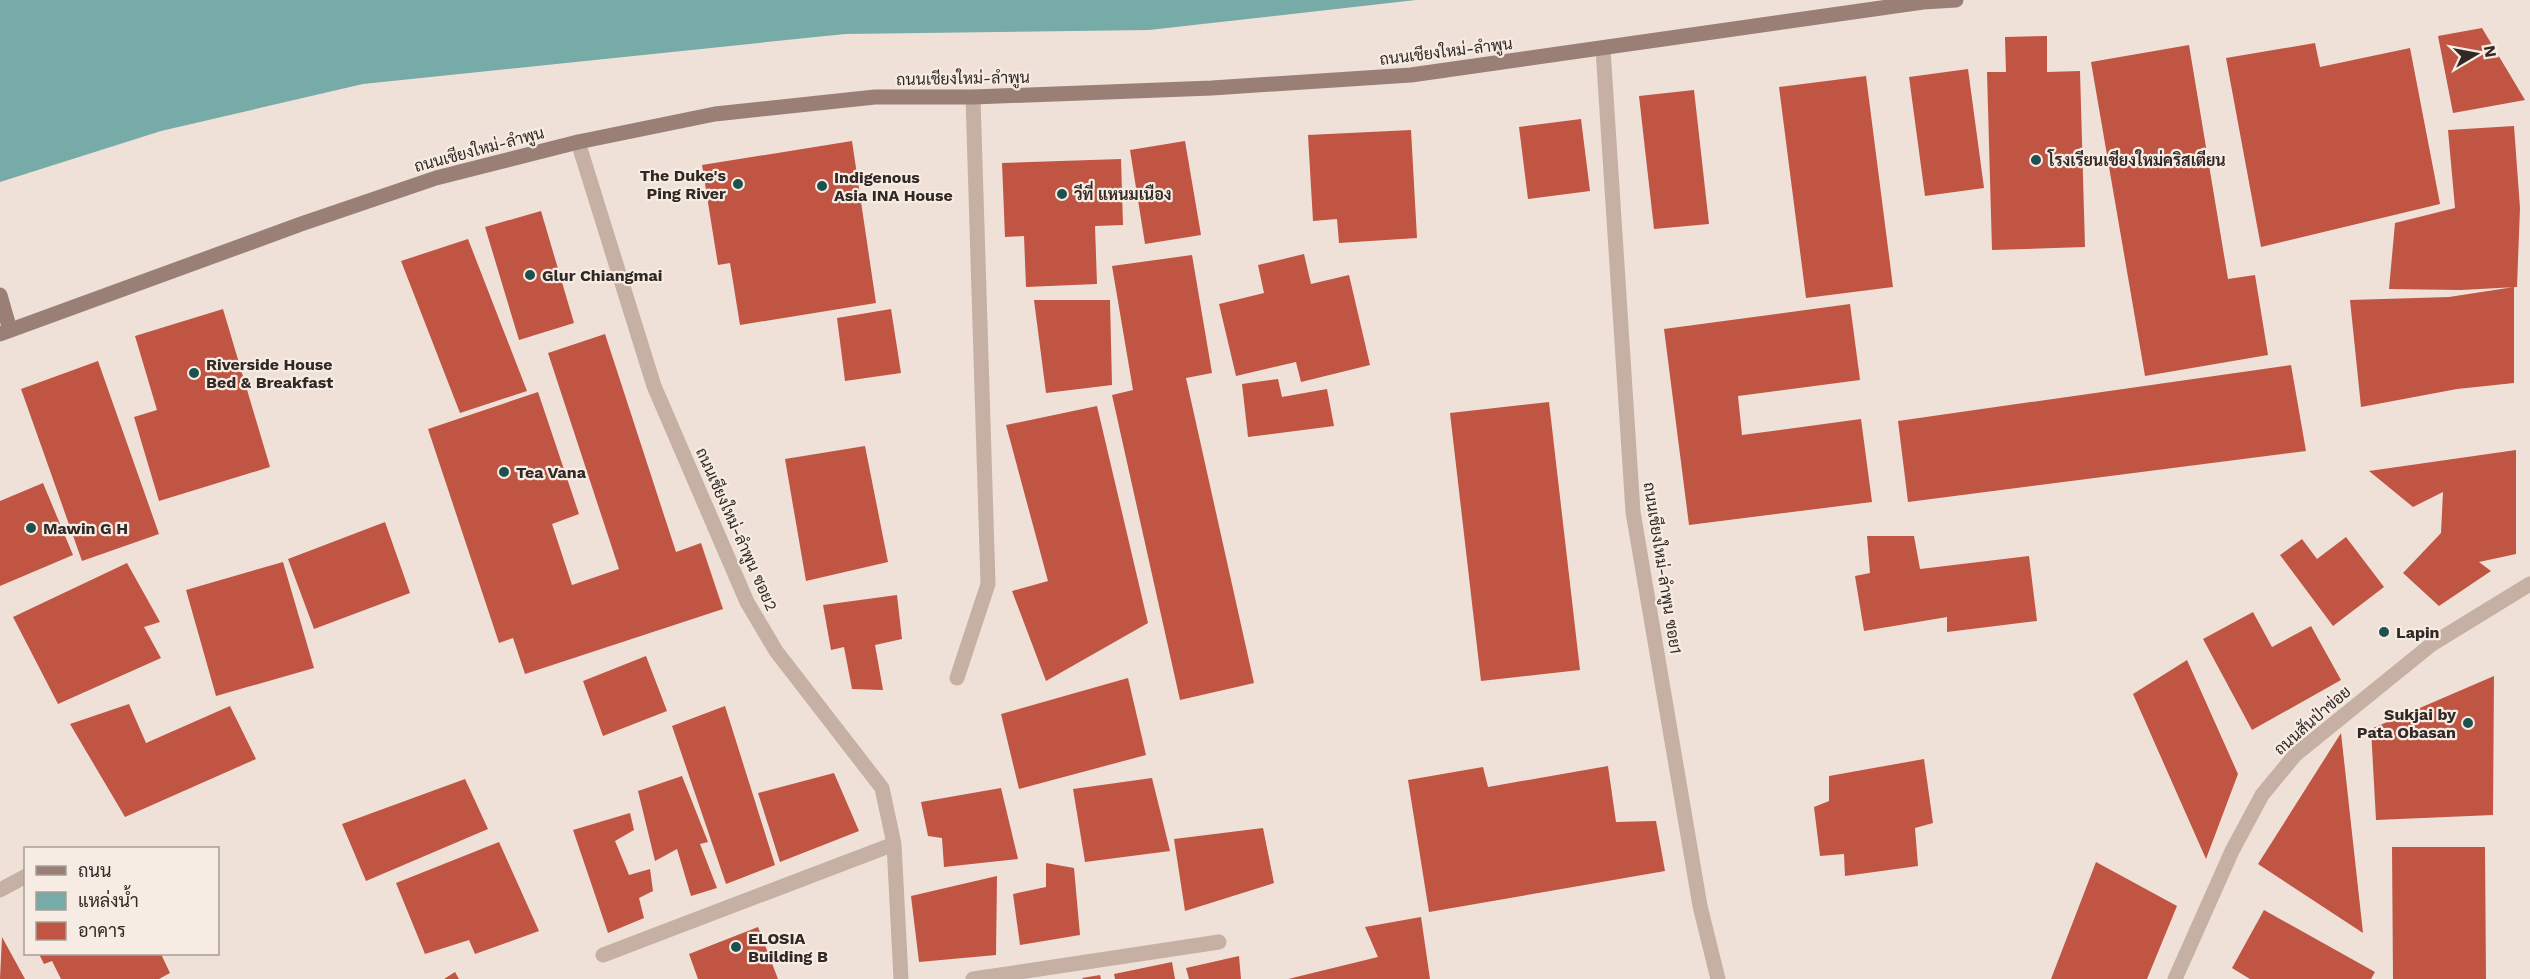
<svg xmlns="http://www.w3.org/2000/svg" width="2530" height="979" viewBox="0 0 2530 979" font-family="'Work Sans',Sarabun,sans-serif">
  <rect width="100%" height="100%" fill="#efe1d7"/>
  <path fill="#77aba7" d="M0 0H1416L1149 30 845 34 363 84 161 131 0 182Z"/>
  <path fill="#c05544" d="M2482 28 2525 100 2453 113 2438 36Z
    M2047 36V72L2080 71 2085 247 1992 250 1987 72H2006L2005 37Z
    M2315 43 2320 67 2410 48 2440 204 2261 247 2226 58Z
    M2189 45 2228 279 2255 275 2268 355 2145 376 2091 62Z
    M1968 69 1984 188 1925 196 1909 77Z
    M1866 76 1893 287 1806 298 1779 87Z
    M1694 90 1709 224 1654 229 1639 96Z
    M1581 119 1590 191 1528 199 1519 127Z
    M2514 126 2520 208 2517 287 2461 290 2389 289 2395 223 2455 208 2448 130Z
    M1411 130 1417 238 1339 243 1337 219 1313 221 1308 135Z
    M852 141 876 303 740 325 730 263 718 265 702 165Z
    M1185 141 1201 235 1145 244 1130 150Z
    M1121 159 1123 225 1095 226 1097 284 1026 287 1024 236 1005 237 1002 163Z
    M541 211 574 323 519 340 485 227Z
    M468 239 527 391 460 413 401 261Z
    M1304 254 1311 284 1349 275 1370 365 1301 382 1296 362 1236 376 1219 304 1264 293 1258 265Z
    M1192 255 1212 373 1186 378 1254 683 1180 700 1112 395 1133 390 1112 266Z
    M2514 287V383L2457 389 2361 407 2350 300 2449 297Z
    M1034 300H1110L1112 385 1046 393Z
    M1850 304 1860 380 1738 396 1742 435 1861 419 1872 502 1689 525 1664 329Z
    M223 309 270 467 159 501 134 417 157 410 135 336Z
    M891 309 901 373 845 381 837 318Z
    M605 334 676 552 701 543 723 609 525 674 513 638 499 643 428 429 538 392 579 514 552 524 572 585 619 569 548 353Z
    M98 361 159 534 82 561 21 389Z
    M2291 365 2306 451 1908 502 1898 421Z
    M1278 379 1282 397 1327 389 1334 426 1248 437 1242 384Z
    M1549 402 1580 670 1481 681 1450 413Z
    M1097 406 1148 623 1046 681 1012 591 1048 581 1006 425Z
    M865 446 888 562 806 581 785 459Z
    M2516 450V554L2479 562 2491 571 2439 606 2403 573 2441 533 2443 492 2413 507 2369 471Z
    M43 483 73 555 0 586V501Z
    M385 522 410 593 314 629 288 559Z
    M1867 536H1914L1920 569 2029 556 2037 621 1947 632V617L1864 631 1855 576 1870 573Z
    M2346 537 2384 587 2333 626 2280 555 2302 539 2317 559Z
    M283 562 314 668 216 696 186 590Z
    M127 563 160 622 144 627 161 658 58 704 13 617Z
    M897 595 902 639 875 645 883 690 852 689 844 647 831 650 823 605Z
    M2253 612 2272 647 2311 626 2341 680 2252 730 2203 639Z
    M646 656 667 711 603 736 583 681Z
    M2187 660 2238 774 2206 859 2133 694Z
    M2494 676 2493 815 2376 820 2371 729Z
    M1128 678 1146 755 1019 789 1001 714Z
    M129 704 146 743 230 706 256 759 125 817 70 724Z
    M725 706 775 865 726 884 672 726Z
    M2341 733 2363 933 2258 864Z
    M1924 759 1933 823 1915 828 1918 866 1845 876 1844 854 1820 856 1814 807 1829 801V776Z
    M1608 766 1616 822 1656 821 1665 871 1429 912 1408 780 1483 767 1488 787Z
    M834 773 859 831 780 862 758 793Z
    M682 776 708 842 700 844 717 888 691 896 677 849 655 861 638 791Z
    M1152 778 1170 851 1085 862 1073 789Z
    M465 779 488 829 366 881 342 824Z
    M1001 788 1018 859 944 867 942 838 928 836 921 802Z
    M630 813 634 830 615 841 629 875 650 869 653 891 639 898 644 918 608 933 573 830Z
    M1263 828 1274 883 1185 911 1174 839Z
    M499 842 539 931 475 954 469 940 425 954 396 883Z
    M2392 847H2485L2486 979H2393Z
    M2096 862 2177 906 2147 979H2051Z
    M1046 863 1074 868 1080 935 1020 945 1013 894 1046 887Z
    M997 876 996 955 919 962 911 896Z
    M2264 910 2375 972 2371 979H2250L2232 968Z
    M1421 917 1430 979H1288L1378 957 1365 927Z
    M758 927 778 979H698L689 954Z
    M2 937 25 979H0Z
    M39 954H161L170 973 159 979H61L52 961 44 964Z
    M1239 956 1241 979H1189L1186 968Z
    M1172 962 1175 979H1115L1114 974Z
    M455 972 459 979H444Z
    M1100 975 1101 979H1083L1082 978Z"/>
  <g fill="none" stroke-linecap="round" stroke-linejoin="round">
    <path stroke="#c6b0a4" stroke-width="15" d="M957 678 988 584 973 97
      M0 890 26 876"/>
    <path stroke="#c6b0a4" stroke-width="15" d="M1603 49 1633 512 1700 906 1718 979
      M578 142 654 386 747 602 776 651 882 788 894 844 901 979
      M603 955 894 844
      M973 979 1219 942
      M2175 979 2232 851 2262 795 2295 755 2432 644 2530 584"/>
    <path stroke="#997f76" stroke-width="15" d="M0 295 10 330
      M0 334 301 224 436 178 578 142 715 114 875 97H973L1212 88 1411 75 1923 2 1956 0"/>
  </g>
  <g fill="#1d514f" stroke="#f7ece3" stroke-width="2">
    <circle cx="2036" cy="160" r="6"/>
    <circle cx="738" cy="184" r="6"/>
    <circle cx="822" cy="186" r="6"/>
    <circle cx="1062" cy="194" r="6"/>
    <circle cx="530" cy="275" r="6"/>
    <circle cx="194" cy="373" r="6"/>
    <circle cx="504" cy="472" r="6"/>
    <circle cx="31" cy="528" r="6"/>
    <circle cx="2384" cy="632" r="6"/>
    <circle cx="2468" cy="723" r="6"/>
    <circle cx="736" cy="947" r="6"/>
  </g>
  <g text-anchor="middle" stroke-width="4.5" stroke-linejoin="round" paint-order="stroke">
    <g font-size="16" fill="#322825" stroke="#f7ece3">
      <text transform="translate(1446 51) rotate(-7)" y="6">ถนนเชียงใหม่-ลำพูน</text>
      <text transform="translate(963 78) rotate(-1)" y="6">ถนนเชียงใหม่-ลำพูน</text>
      <text transform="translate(479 149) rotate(-15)" y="6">ถนนเชียงใหม่-ลำพูน</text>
      <text transform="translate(737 529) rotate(66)" y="6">ถนนเชียงใหม่-ลำพูน ซอย2</text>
      <text transform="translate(1663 568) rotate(81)" y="6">ถนนเชียงใหม่-ลำพูน ซอย1</text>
      <text transform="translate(2312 720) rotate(-41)" y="6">ถนนสันป่าข่อย</text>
    </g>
    <g font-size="16" font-weight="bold" fill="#322825" stroke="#f7ece3" text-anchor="start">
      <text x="2048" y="166">โรงเรียนเชียงใหม่คริสเตียน</text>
      <text x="726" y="181" text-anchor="end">The Duke's<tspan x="726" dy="18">Ping River</tspan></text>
      <text x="834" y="183">Indigenous<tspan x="834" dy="18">Asia INA House</tspan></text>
      <text x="1074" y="200">วีที่ แหนมเนือง</text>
      <text x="542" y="281">Glur Chiangmai</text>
      <text x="206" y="370">Riverside House<tspan x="206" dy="18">Bed &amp; Breakfast</tspan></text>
      <text x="516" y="478">Tea Vana</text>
      <text x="43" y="534">Mawin G H</text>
      <text x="2396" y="638">Lapin</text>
      <text x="2456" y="720" text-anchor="end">Sukjai by<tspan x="2456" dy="18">Pata Obasan</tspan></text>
      <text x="748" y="944">ELOSIA<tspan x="748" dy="18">Building B</tspan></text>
    </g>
  </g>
  <rect x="24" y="847" width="195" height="108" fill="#f7ece3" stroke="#a89e97" stroke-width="1.5"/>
  <rect x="36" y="866" width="30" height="9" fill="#997f76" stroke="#a89e97" stroke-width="1.5"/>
  <text x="78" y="877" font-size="18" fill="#322825">ถนน</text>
  <rect x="36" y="892" width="30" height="18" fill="#77aba7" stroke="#a89e97" stroke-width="1.5"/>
  <text x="78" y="907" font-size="18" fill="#322825">แหล่งน้ำ</text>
  <rect x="36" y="922" width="30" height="18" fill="#c05544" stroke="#a89e97" stroke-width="1.5"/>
  <text x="78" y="937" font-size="18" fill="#322825">อาคาร</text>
  <g transform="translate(2476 54) rotate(80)" stroke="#f7ece3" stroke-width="4.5" paint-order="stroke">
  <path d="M0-4.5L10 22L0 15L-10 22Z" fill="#322825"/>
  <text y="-9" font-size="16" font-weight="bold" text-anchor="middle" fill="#322825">N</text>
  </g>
</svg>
